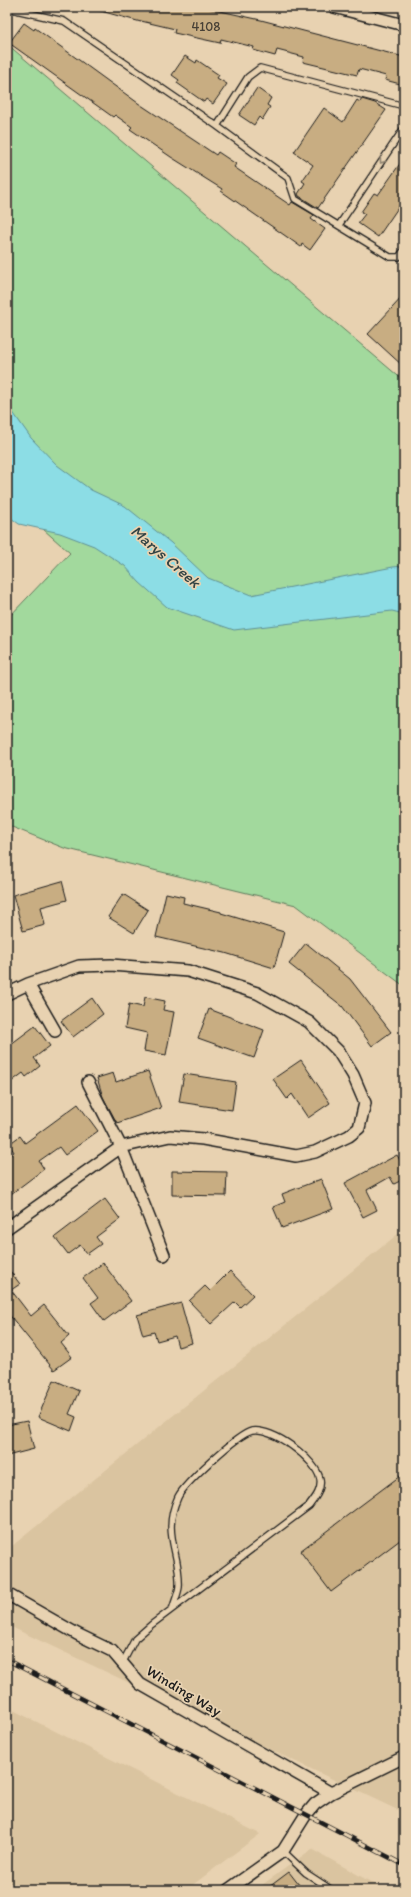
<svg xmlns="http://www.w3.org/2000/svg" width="411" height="1897" viewBox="0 0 411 1897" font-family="Itim,sans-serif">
  <rect width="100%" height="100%" fill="#e8d2b1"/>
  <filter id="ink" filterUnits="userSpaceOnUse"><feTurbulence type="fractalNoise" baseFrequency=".025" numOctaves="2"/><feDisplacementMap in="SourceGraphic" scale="8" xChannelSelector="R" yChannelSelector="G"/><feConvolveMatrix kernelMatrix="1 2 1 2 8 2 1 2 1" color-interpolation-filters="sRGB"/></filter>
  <g filter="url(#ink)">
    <path fill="#dac4a0" d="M404 1229V1813L7 1625V1550Z
      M7 1707 260 1834 186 1890H7Z
      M312 1849 385 1890H255Z"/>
    <path fill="#a2d99d" stroke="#5f7a5c" d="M7 44 404 381V986L296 905 64 848 7 825V619L70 553 7 497Z"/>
    <path fill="#8cdde5" stroke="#5f9095" d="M7 404 31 438 57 465 91 490 125 506 171 543 208 578 251 595 393 567 404 566V614L392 611 234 630 167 607 139 582 125 566 94 546 60 533 19 524 7 515Z"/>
    <path fill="#c8ad82" stroke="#1c1c1c" d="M97 7H202L261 20 404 57V85L385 80 386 76 359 69 357 75 303 62 304 57 277 50 275 56 253 50 254 47 221 39 220 43 174 33 175 29 141 21V22L97 10Z
      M24 23 34 30 35 28 138 103 216 155 218 152 236 164 234 167 290 205 292 202 314 215 311 219 325 229 310 250 302 244 301 247 287 237 221 191 222 189 171 157 130 129 132 127 115 115 113 117 9 43Z
      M185 56 196 63 197 60 219 75 217 78 227 84 213 104 206 99 204 102 177 83 179 80 172 75Z
      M257 88 271 98 267 105 270 107 262 120 259 117 254 125 239 115Z
      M362 99 375 103 386 110 318 208 299 196 298 194 305 183 302 181 313 165 294 152 324 108 343 122 357 100 360 102Z
      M404 158V199L378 237 358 223 365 214 361 212 374 193 378 195Z
      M404 295V319L399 324 404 329V367L368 334Z
      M62 881 67 900 41 907 45 925 23 931 13 895Z
      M166 893 184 897 183 903 221 912V913L284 932 274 968 225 953 156 937Z
      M123 894 148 910 134 933 108 917Z
      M306 943 350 979 391 1032 372 1046 342 1006 289 964Z
      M145 997 165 1001 163 1010 174 1012 166 1055 144 1051 147 1033 125 1028 129 1004 143 1007Z
      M92 998 103 1014 73 1037 61 1021Z
      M209 1009 264 1030 254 1058 198 1038Z
      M35 1026 50 1046 34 1058 40 1066 26 1077 23 1073 7 1085V1047Z
      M301 1060 330 1103 308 1118 292 1094 287 1099 273 1079Z
      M148 1071 161 1108 117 1123 103 1097 97 1078 113 1073 116 1082Z
      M184 1074 236 1082 232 1110 179 1102Z
      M78 1104 98 1131 65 1155 59 1147 39 1161 44 1169 7 1197V1158L14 1152 9 1144 20 1136 25 1143Z
      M397 1155 404 1167V1179L394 1184 390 1177 367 1190 377 1210 363 1217 345 1183Z
      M172 1171 227 1172 226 1196 172 1195Z
      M321 1179 333 1209 282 1228 273 1207 285 1202 282 1194Z
      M105 1199 120 1219 96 1237 101 1244 87 1254 80 1245 68 1254 55 1237Z
      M103 1263 131 1301 104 1321 91 1303 98 1298 83 1278Z
      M7 1267 20 1284 11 1290 31 1316 44 1305 69 1336 61 1343 72 1357 54 1370 7 1312Z
      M230 1271 253 1295 240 1307 235 1302 211 1324 189 1301 205 1286 210 1291Z
      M181 1303 192 1343 178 1347 175 1336 157 1341 154 1332 143 1335 137 1315Z
      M54 1380 79 1391 69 1414 76 1417 71 1431 38 1417Z
      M27 1421 34 1449 7 1456V1425Z
      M404 1473V1537L331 1592 300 1551Z
      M289 1872 303 1890H265Z"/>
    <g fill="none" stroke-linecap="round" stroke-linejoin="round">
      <g stroke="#1c1c1c" stroke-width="8">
        <path id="service" d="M7 8 64 21 217 126
          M404 106 260 68 248 77 217 126 288 178 295 199 390 257H399L404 250
          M339 225 404 128
          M123 1662 135 1639 151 1625 309 1506C315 1498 322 1490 320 1479 316 1459 272 1427 252 1431 238 1434 184 1484 178 1497 161 1535 181 1552 179 1587 178 1594 175 1600 173 1607
          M283 1851 306 1873 332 1890"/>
      </g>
      <g stroke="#1c1c1c" stroke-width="14">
        <path id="minor" d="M334 7 404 25
          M28 984 55 1031
          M7 994 28 984 79 966 111 965 188 971 257 993 309 1022 338 1051 353 1075 365 1103 359 1128 349 1136 315 1152 296 1156 203 1139 170 1136 121 1147 7 1228
          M88 1082 121 1147 164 1255
          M7 1594 77 1634 112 1651 140 1684 331 1793
          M228 1890 283 1851 305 1816 315 1804 331 1793 404 1757"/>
      </g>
      <use href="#service" stroke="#e8d2b1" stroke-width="5.5"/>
      <use href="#minor" stroke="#e8d2b1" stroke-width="11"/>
      <g stroke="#1c1c1c" stroke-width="4.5">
        <path id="rail" d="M7 1660 404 1865"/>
      </g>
      <use href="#rail" stroke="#e8d2b1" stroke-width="3" stroke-dasharray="9" stroke-linecap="butt"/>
    </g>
    <defs><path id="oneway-chevron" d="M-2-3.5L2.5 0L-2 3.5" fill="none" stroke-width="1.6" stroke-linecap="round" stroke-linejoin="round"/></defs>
    <use stroke="#8c806e" href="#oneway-chevron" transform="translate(382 161) rotate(124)"/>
  </g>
  <g text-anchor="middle" stroke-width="3.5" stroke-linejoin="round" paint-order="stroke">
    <g font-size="13" fill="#474036">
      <text x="206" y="31">4108</text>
    </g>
    <g font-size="15" fill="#1c1c1c" stroke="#e8d2b1">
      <text transform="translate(184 1691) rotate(31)" y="5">Winding Way</text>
    </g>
    <g font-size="16" font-style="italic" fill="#324344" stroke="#e8d2b1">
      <text transform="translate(166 556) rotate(41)" y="6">Marys Creek</text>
    </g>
  </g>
  <rect width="411" height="1897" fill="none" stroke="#e8d2b1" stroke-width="24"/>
  <rect x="12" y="12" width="387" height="1873" fill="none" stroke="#1c1c1c" stroke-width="1.5" filter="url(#ink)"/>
</svg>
